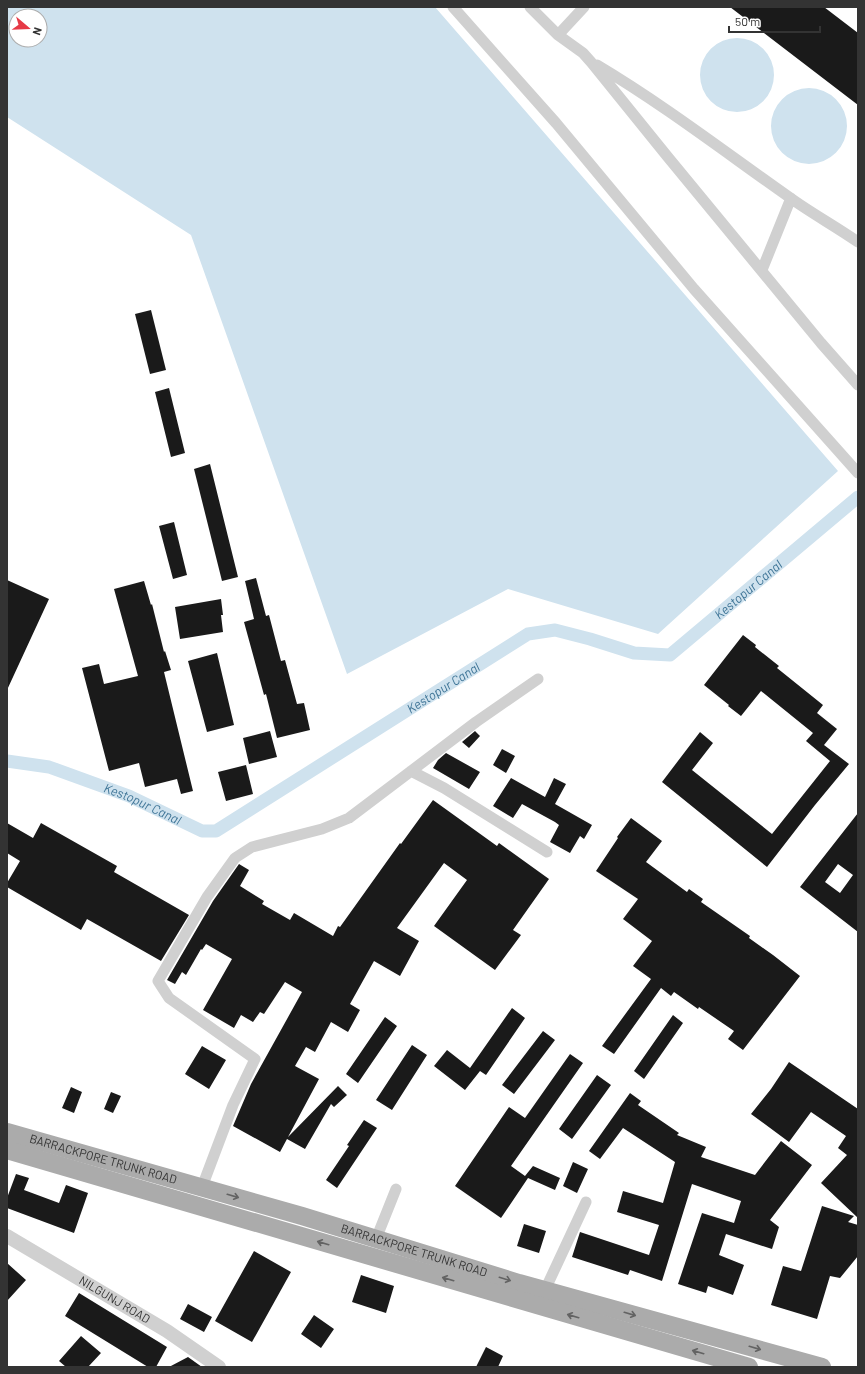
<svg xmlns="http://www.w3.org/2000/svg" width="865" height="1374" viewBox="0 0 865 1374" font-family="Barlow,sans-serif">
  <rect width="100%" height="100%" fill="#fff"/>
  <path fill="#cfe2ee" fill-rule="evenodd" d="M7 7H435L838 471 658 634 508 589 347 674 191 235 7 117ZM16 16H40V40H16Z
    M700 75a37 37 0 1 1 74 0a37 37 0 1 1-74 0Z
    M771 126a38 38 0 1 1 76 0a38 38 0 1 1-76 0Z"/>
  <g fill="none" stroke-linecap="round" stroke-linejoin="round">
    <path stroke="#cfe2ee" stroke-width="13" id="s1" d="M7 761 49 767 129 796 202 831H216L528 634 555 630 590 639 634 653 670 655 858 497"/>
  </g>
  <path fill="#1a1a1a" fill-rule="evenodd" d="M730 7H824L858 33V105Z
    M151 310 166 370 150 374 135 314Z
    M169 388 185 453 171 457 155 392Z
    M210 464 238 577 222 581 194 469Z
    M174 522 187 575 173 579 159 526Z
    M256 578 266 616 269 615 281 661 285 660 297 704 304 703 310 730 277 738 266 694 264 695 244 622 254 619 245 581Z
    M7 580 49 599 7 690Z
    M144 581 151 605 152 604 164 652 165 651 171 670 164 672 193 791 181 794 177 779 145 787 139 763 109 771 82 668 99 664 104 684 138 676 114 589Z
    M221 599 223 615H221L223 632 180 639 175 607Z
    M743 635 756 645 755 647 779 666 777 668 823 705 817 713 837 729 824 745 849 764 815 805 767 867 662 782 700 732 713 743 692 770 772 834 830 761 806 741 813 733 761 691 741 716 728 706 729 705 704 685Z
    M217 653 234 725 207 732 188 661Z
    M270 731 277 757 249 764 243 738Z
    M475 731 480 736 469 748 462 742Z
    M502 749 515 756 506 773 493 765Z
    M446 753 480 772 469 789 433 768 438 760Z
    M246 765 253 794 226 801 218 772Z
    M511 778 545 797 554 778 566 784 555 804 592 825 584 839 580 836 570 853 550 842 559 825 555 822 522 804 513 818 493 806Z
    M433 800 497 846 499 843 549 879 513 930 521 935 495 970 434 926 467 880 444 863 397 928 419 941 400 976 374 961 350 1004 360 1010 348 1032 331 1022 315 1052 306 1047 295 1066 319 1079 288 1137 338 1086 347 1095 334 1107 331 1104 305 1149 287 1139 280 1152 233 1126 251 1084 302 992 285 982 264 1014 260 1012 253 1022 241 1015 234 1028 203 1010 232 959 206 944 202 950 201 949 186 975 182 972 175 984 167 980 213 901 239 864 249 870 240 886 264 901 262 904 290 920 294 913 333 936 338 926 340 927 400 843 401 844Z
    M858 813V932L800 887ZM838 864 853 875 840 893 825 882Z
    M631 818 662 841 646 862 687 892 689 889 703 899 701 902 750 936 749 938 773 955 800 976 743 1050 728 1039 734 1031 699 1007 698 1009 674 992 671 996 661 988 614 1054 602 1046 651 979 633 966 652 941 623 919 638 899 596 871 618 838 617 837Z
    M7 823 33 838 41 823 117 866 114 872 189 915 161 961 87 919 81 930 7 887V883L20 861 7 853Z
    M512 1008 525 1018 486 1075 480 1071 465 1090 434 1066 447 1050 470 1068Z
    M673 1015 683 1023 644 1079 634 1071Z
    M385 1017 397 1026 358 1083 346 1074Z
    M543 1031 555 1040 514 1094 502 1085Z
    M412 1045 427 1055 392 1110 376 1100Z
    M202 1046 226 1060 209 1089 185 1074Z
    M570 1054 583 1063 511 1166 525 1176 533 1166 560 1178 555 1190 528 1178 501 1218 455 1186 509 1107 525 1118Z
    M789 1062 858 1109V1218L821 1183 847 1155 838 1148 846 1136 811 1112 789 1142 751 1114 771 1089Z
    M597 1075 611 1085 572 1139 559 1129Z
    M71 1087 82 1092 74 1113 62 1108Z
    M111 1092 121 1096 113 1113 104 1109Z
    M630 1093 641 1101 638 1105 679 1133 677 1135 706 1147 701 1157 755 1175 781 1141 812 1165 770 1220 779 1227 772 1249 726 1234 719 1255 744 1265 733 1295 708 1286 706 1293 678 1284 702 1213 734 1223 741 1201 692 1184 662 1281 630 1270 628 1275 572 1257 580 1232 649 1255 659 1225 617 1212 623 1191 663 1203 675 1162 623 1128 600 1159 589 1151Z
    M364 1120 377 1128 337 1188 326 1180 349 1146 347 1145Z
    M573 1162 588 1169 577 1193 563 1186Z
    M16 1174 29 1178 24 1190 59 1203 66 1185 88 1193 74 1233 7 1208V1198Z
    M822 1206 854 1216 848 1222 858 1225V1256L840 1278 830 1276 817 1319 771 1305 783 1266 801 1271Z
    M524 1224 546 1231 539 1253 517 1246Z
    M254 1251 291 1272 252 1342 215 1321Z
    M7 1263 26 1280 7 1301Z
    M361 1275 394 1286 386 1313 352 1302Z
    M79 1293 167 1347 156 1367H148L65 1316Z
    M188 1304 212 1317 204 1332 180 1319Z
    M314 1315 334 1329 321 1348 301 1334Z
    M81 1336 101 1353 88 1367H66L59 1361Z
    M486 1347 503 1356 498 1367H476Z
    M188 1357 202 1367H169Z"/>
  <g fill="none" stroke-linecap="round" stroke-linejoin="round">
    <path stroke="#d0d0d0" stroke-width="11" d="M453 7 556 123 694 289 858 473
      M530 7 558 35 583 53 591 62 667 156 821 343 858 385
      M558 35 584 7
      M597 65C664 105 725 152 789 197 811 213 835 226 858 242
      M762 270 791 198
      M411 771 444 788 547 852
      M202 1187 233 1105 255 1059 169 998 158 981 207 897 235 858 252 847 322 829 349 818 476 722 538 679
      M376 1239 396 1189
      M545 1290 586 1202"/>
    <path stroke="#d0d0d0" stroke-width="14" id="s2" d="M7 1236 167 1331 219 1367"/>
    <g stroke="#ababab" stroke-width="18">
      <path id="s3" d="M7 1132 302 1216 519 1283 822 1367"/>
      <path d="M7 1150 749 1367"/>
    </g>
  </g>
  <defs><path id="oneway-shaft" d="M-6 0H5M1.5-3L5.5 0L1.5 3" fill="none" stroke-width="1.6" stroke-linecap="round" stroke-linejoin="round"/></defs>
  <g stroke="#636363">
    <use href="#oneway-shaft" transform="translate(233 1196) rotate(16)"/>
    <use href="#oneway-shaft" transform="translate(323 1243) rotate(-164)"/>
    <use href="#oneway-shaft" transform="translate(448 1279) rotate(-164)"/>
    <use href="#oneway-shaft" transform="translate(505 1279) rotate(17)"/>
    <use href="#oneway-shaft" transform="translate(630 1314) rotate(16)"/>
    <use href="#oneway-shaft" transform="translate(573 1316) rotate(-164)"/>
    <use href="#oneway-shaft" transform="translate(755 1348) rotate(16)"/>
    <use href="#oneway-shaft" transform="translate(698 1352) rotate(-164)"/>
  </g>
  <g text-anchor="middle" stroke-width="4" stroke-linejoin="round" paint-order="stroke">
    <g font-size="12" fill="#333" stroke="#fff">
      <text dy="4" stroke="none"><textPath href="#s3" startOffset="100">BARRACKPORE TRUNK ROAD</textPath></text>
      <text dy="4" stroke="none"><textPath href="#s3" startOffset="424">BARRACKPORE TRUNK ROAD</textPath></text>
      <text dy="4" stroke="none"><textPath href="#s2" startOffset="125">NILGUNJ ROAD</textPath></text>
    </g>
    <g font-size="13" font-style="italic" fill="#3f7597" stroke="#fff">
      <text dy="5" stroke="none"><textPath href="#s1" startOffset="839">Kestopur Canal</textPath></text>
      <text dy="5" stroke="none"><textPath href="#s1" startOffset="491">Kestopur Canal</textPath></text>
      <text dy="5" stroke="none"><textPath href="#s1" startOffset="143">Kestopur Canal</textPath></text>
    </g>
  </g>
  <rect width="865" height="1374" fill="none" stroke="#333333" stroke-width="16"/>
  <g transform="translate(28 28) rotate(109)"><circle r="19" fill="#ffffff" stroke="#adadad"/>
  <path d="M0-3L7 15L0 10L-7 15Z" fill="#e63946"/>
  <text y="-6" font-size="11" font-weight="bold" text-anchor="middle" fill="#333333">N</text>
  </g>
  <path d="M729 26v6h91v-6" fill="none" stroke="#333333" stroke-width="2"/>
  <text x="735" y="26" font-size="12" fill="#333333" stroke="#ffffff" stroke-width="3" paint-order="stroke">50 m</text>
</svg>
